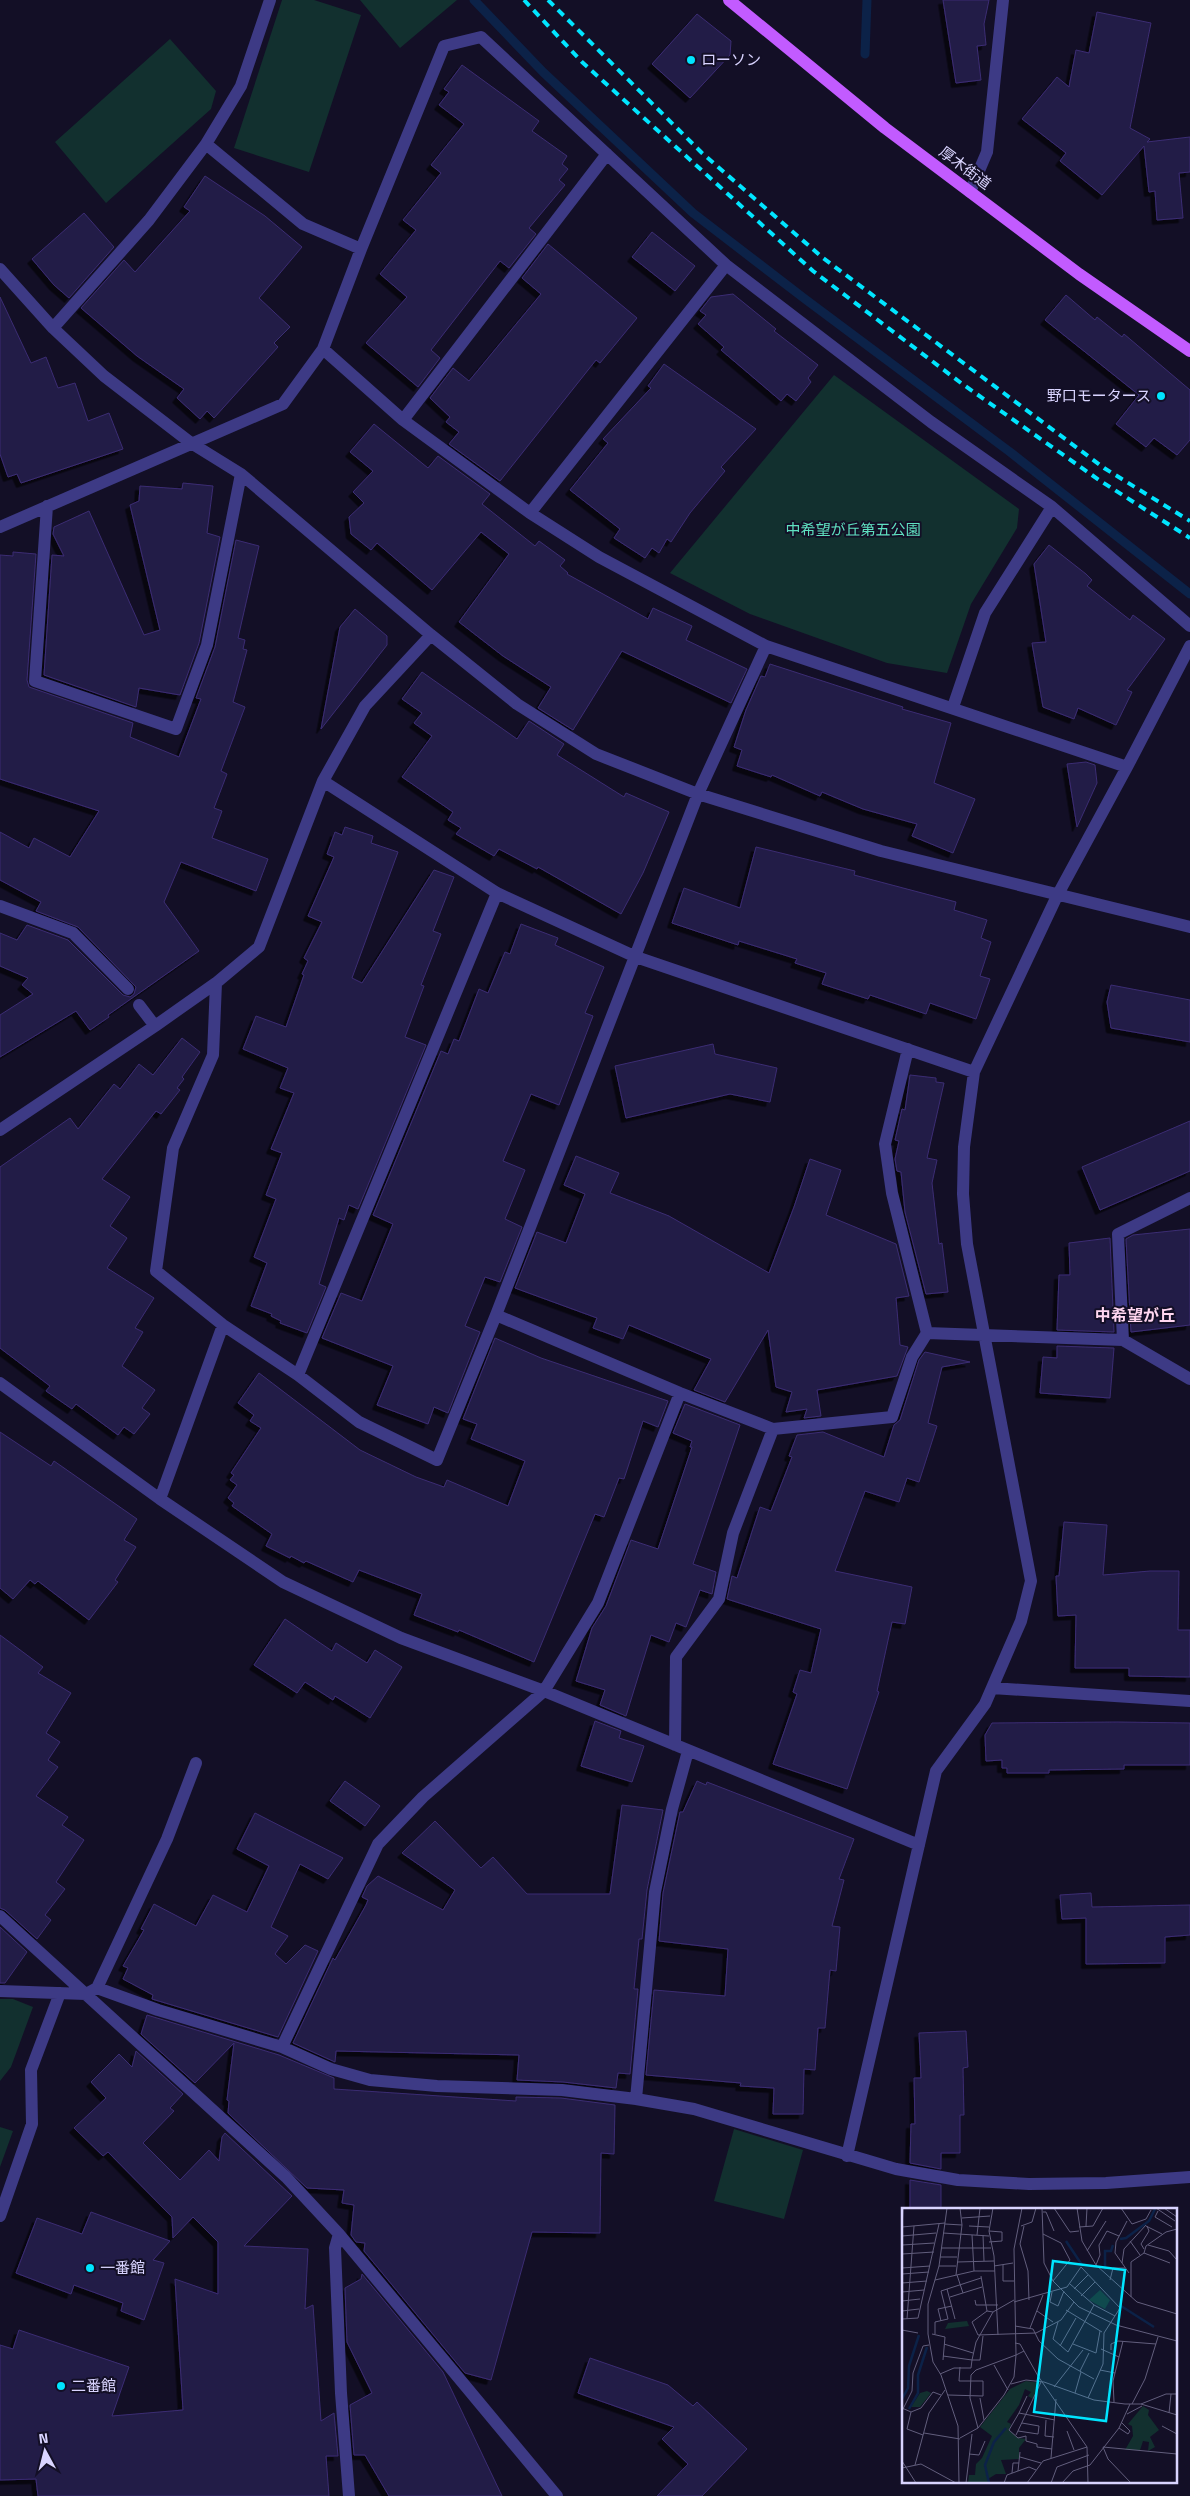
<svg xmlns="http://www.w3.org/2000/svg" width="1190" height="2496" viewBox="0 0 1190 2496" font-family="'Titillium Web','Noto Sans JP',sans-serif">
  <defs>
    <filter id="shadow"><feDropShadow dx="-4.5" dy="4.5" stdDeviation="0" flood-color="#0009"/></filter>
  </defs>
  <rect width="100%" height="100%" fill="#130f26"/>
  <path fill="#12302f" d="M282 0H314L361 15 309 172 234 148Z
    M360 0H457L400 48Z
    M170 39 216 91 211 109 106 203 55 142Z
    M834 375 1019 509 1017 528 971 604 947 673 887 663 750 614 670 573Z
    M0 1999H13L33 2007 11 2067 0 2081Z
    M0 2127 13 2131 0 2167Z
    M734 2129 803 2150 784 2219 714 2201Z"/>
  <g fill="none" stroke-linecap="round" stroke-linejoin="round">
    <path stroke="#0c2248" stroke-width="9" d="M474 0 543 72 693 213 805 299 1010 452 1190 594
      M865 54 867 0"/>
  </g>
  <path fill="#241b47" stroke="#3b2d73" filter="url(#shadow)" d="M943 0H989L984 24 986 45 977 46 981 80 956 83Z
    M1097 12 1151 23 1130 128 1150 139 1147 142 1190 137V172L1179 173 1183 218 1157 220 1155 191 1149 192 1144 146 1102 195 1060 161 1066 153 1022 119 1057 77 1069 87 1076 50 1089 53Z
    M697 14 731 41 730 55 690 98 652 64Z
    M462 65 539 121 532 131 567 156 562 164 568 169 559 180 565 185 529 228 536 234 509 268 500 261 431 350 440 358 418 387 366 343 407 297 380 274 416 230 403 220 441 173 431 165 464 124 439 105 449 92 444 89Z
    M205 176 265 216 302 247 259 298 290 327 274 343 278 347 214 418 207 411 200 419 177 398 184 389 137 356 81 308 124 260 135 272 190 211 184 207Z
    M84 213 114 247 69 298 54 285 32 259Z
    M652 232 695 266 675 291 632 257Z
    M548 244 637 318 600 363 596 360 500 481 449 444 459 432 446 422 450 417 430 398 453 368 469 381 541 294 522 278Z
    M733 294 776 329 774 331 818 365 808 378 811 382 796 401 787 394 781 401 721 350 724 347 698 324 706 315 700 311 711 297Z
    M1066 295 1095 320 1097 317 1122 337 1124 334 1190 390V440L1177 455 1154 438 1146 447 1116 424 1139 395 1045 320Z
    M0 297 31 363 46 357 58 388 75 383 88 421 109 413 123 449 21 483 17 474 8 477 0 454Z
    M664 364 756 429 721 467 725 471 690 513 671 542 667 539 659 553 652 548 645 558 614 538 620 529 570 490 608 443 603 439 651 388 648 386Z
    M374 424 428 468 438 456 490 494 482 504 535 546 539 541 565 560 560 566 568 573 567 574 648 619 653 608 692 626 686 640 747 669 731 703 622 651 573 730 538 708 551 687 503 656 459 622 509 554 481 532 432 590 377 543 371 550 351 534 349 517 364 503 353 492 373 471 350 452Z
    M183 483 213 486 207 533 220 537 199 643 180 695 139 688 136 707 44 675 52 555 64 556 53 534 54 527 89 511 144 635 160 630 130 505 139 501 140 486 182 489Z
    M236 540 259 546 238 638 245 640 243 649 247 650 233 702 245 707 221 771 227 774 214 808 222 811 212 838 268 859 256 891 181 862 164 902 199 951 108 1015 109 1017 90 1030 76 1011 0 1057V1015L33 994 22 985 28 978 0 966V933L17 940 27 925 68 940 123 995 130 997 134 994 136 987 78 927 36 911 41 902 0 880V832L29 848 34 838 70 857 99 811 0 779V555L13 556V552L36 554 27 680 29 687 133 723 130 737 179 757 201 699 196 698 215 647Z
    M1049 545 1086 574 1092 580 1087 586 1130 620 1133 615 1165 639 1127 690 1132 692 1116 725 1078 708 1074 719 1043 707 1032 643 1046 642 1034 564Z
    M355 609 387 636V645L321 729 340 627Z
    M770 664 903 707 902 709 951 723 934 783 975 799 953 853 912 836 917 824 863 809 822 792 820 796 772 775 771 777 737 766 742 750 734 747 746 710 761 676 765 677Z
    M422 672 517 739 529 721 564 744 557 755 624 797 626 793 669 812 643 873 621 914 538 867 537 869 499 849 494 856 456 834 461 828 448 820 453 812 402 777 432 736 414 723 422 713 402 699Z
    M1086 762 1095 765 1097 783 1077 827 1067 764Z
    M345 827 373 836 371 843 398 852 352 978 362 983 434 870 454 877 433 931 441 934 421 985 424 986 405 1037 426 1045 358 1209 349 1205 344 1220 339 1218 319 1284 326 1287 307 1333 280 1323 281 1321 271 1316 272 1314 251 1306 267 1263 254 1257 276 1199 266 1195 282 1153 271 1149 294 1093 280 1088 288 1068 243 1049 256 1016 286 1027 304 975 302 974 308 961 304 958 322 922 308 916 334 857 327 854 335 832 342 835Z
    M756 847 855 871 854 875 956 902 954 910 987 920 981 938 991 942 980 976 990 979 976 1019 930 1003 926 1014 870 995 868 999 822 984 826 973 795 963 797 959 739 941 738 945 672 923 684 888 740 908Z
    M521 924 558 938 555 945 604 967 585 1013 593 1016 559 1105 531 1094 503 1161 525 1170 505 1219 522 1227 500 1282 485 1277 465 1326 480 1332 448 1413 434 1407 428 1424 377 1405 393 1366 322 1338 341 1293 362 1301 393 1224 373 1215 441 1051 448 1054 454 1039 459 1041 479 989 488 993 505 952 510 954Z
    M1111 985 1190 1000V1042L1111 1028 1107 1002Z
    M182 1038 200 1052 182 1077 184 1079 177 1088 180 1090 161 1114 156 1111 102 1179 130 1197 110 1226 127 1238 107 1268 154 1298 135 1328 143 1332 122 1366 155 1390 142 1408 150 1414 134 1434 124 1427 118 1435 76 1404 72 1409 46 1391 50 1386 0 1348V1167L70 1118 78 1129 114 1084 120 1089 139 1064 153 1075Z
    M713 1044 715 1054 777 1068 770 1102 730 1094 626 1118 615 1066Z
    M910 1075 936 1078V1082L944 1083 927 1158 937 1160 932 1183 939 1244 942 1243 948 1292 926 1294 905 1212 901 1172 897 1171 895 1159 899 1141 895 1140 902 1109 905 1110Z
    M1190 1121V1171L1100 1210 1082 1167Z
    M576 1156 619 1173 610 1193 669 1216 769 1273 794 1207 810 1159 841 1170 826 1215 896 1244 909 1296 896 1298 900 1345 908 1347 897 1376 817 1390 821 1416 804 1418 807 1409 786 1412 792 1392 776 1387 768 1330 725 1402 694 1390 711 1359 629 1325 623 1339 593 1328 597 1318 515 1288 537 1232 566 1243 585 1194 564 1185Z
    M1190 1229V1325L1131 1332 1126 1239 1133 1235Z
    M1110 1238 1114 1332 1057 1330 1059 1275H1070L1069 1243Z
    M495 1338 541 1358 668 1401 658 1427 643 1421 624 1479 619 1478 604 1517 595 1514 534 1662 459 1630 458 1632 414 1615 422 1594 359 1570 353 1582 306 1561 304 1563 291 1556 290 1558 266 1546 272 1534 232 1506 234 1503 228 1498 237 1485 230 1480 234 1475 231 1473 261 1428 250 1421 254 1415 238 1403 259 1373 360 1450 416 1477 444 1487 447 1480 508 1506 525 1461 471 1439 477 1424 463 1419Z
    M1057 1346 1114 1348 1110 1398 1040 1393 1043 1357 1057 1358Z
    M925 1352 970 1362 942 1367 928 1423 937 1426 919 1482 907 1478 899 1502 865 1491 835 1571 912 1587 905 1624 892 1622 877 1691 879 1692 847 1789 773 1764 797 1694 793 1692 800 1670 811 1673 821 1629 727 1599 732 1576 737 1578 760 1507 771 1511 792 1457 789 1456 797 1435 823 1432 884 1457 894 1425 900 1420 919 1360Z
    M685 1404 740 1425 693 1564 716 1572 712 1594 700 1590 686 1627 676 1623 669 1642 651 1635 626 1716 600 1705 605 1690 576 1681 592 1628 606 1606 631 1540 658 1549 692 1447H690L692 1441 673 1433Z
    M0 1432 51 1466 54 1461 137 1519 124 1540 136 1547 115 1580 118 1582 89 1620 38 1581 35 1584 30 1580 13 1599 0 1588Z
    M1064 1522 1107 1525 1103 1575 1150 1571H1179L1178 1630H1190V1677L1129 1676V1668H1075L1076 1615 1058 1616 1056 1576H1059Z
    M285 1619 332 1651 336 1643 367 1663 375 1650 402 1667 370 1718 335 1696 333 1700 305 1682 297 1693 254 1665Z
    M0 1635 43 1667 38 1673 71 1693 46 1733 60 1742 48 1760 58 1767 36 1796 68 1817 62 1825 84 1840 56 1882 65 1889 45 1915 51 1920 37 1939 5 1910 0 1908Z
    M595 1721 621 1731 619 1738 644 1746 632 1782 581 1766Z
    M1118 1722 1190 1723V1765H1124V1769L1049 1770V1773H1007V1768H1002V1760L986 1761 985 1735 992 1723Z
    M345 1781 380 1806 365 1826 330 1801Z
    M697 1781 706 1785 707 1782 854 1839 839 1879 844 1880 832 1926 840 1927 836 1971 830 1970 825 2028H818L815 2070 804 2069 803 2114H773L774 2088 740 2086 741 2083 646 2075 654 1990 725 1996 728 1949 659 1941 663 1893 680 1812H683Z
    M622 1805 663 1810 647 1890 642 1939H639L634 1989H638L630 2074 618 2073 616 2088 563 2082 517 2080 519 2055 336 2051 335 2062 293 2043 333 1958 335 1960 366 1905 368 1900 362 1897 367 1886 378 1876 443 1910 455 1890 402 1853 435 1821 481 1868 493 1857 527 1894H610Z
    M255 1813 343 1858 328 1879 300 1864 271 1927 288 1936 275 1954 286 1964 305 1945 318 1951 278 2037 152 1999 153 1995 123 1979 128 1968 123 1966 144 1930 141 1929 154 1904 196 1926 213 1895 247 1912 269 1866 237 1849Z
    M1091 1893 1092 1907 1190 1905V1935L1165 1937V1963L1086 1964V1918L1062 1919 1060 1895Z
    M0 1927 27 1952 5 1983H0Z
    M147 2015 279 2055 334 2078V2089L516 2101V2097L561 2098 615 2105 614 2154 601 2153 600 2233 532 2232 491 2380 465 2373 364 2251 365 2243 356 2242 351 2235 354 2205 342 2203 344 2190 307 2188 228 2113 229 2101 227 2100 234 2043 195 2083 141 2034Z
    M966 2031 968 2067 963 2068 964 2115H960V2153H941V2169L910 2163 911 2124H915L914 2078H921L919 2033Z
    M136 2051 183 2094 170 2108 174 2111 143 2143 180 2180 209 2150 219 2161 222 2137 225 2133 292 2196 244 2246 308 2249 305 2309 313 2305 321 2421 334 2413 338 2456H326L329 2496H38L36 2479 0 2480V2345L13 2349 19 2330 129 2367 112 2416 183 2410 175 2279 218 2294V2242L193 2217 173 2238 172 2217 108 2152 103 2156 74 2128 106 2098 91 2082 119 2054 132 2067Z
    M910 2180 941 2185V2210H910Z
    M91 2212 170 2241 153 2260 164 2263 144 2320 121 2311 123 2303 74 2285 71 2294 16 2273 37 2218 82 2234Z
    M362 2274 443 2372 502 2496H389L365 2455H354L350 2405 372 2393 347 2342 345 2288 361 2279Z
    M590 2358 668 2385 693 2406 697 2402 747 2449 702 2496H657L688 2464 662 2439 674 2427 578 2393Z"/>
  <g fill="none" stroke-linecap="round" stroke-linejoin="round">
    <path stroke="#3d3a85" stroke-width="12" d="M206 144 303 224 361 249
      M970 192 987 152 1003 0
      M0 269 53 328 104 376 191 443 241 474 431 635 517 704 596 754 698 794 881 851 1190 927
      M53 328 149 220 206 144 241 86 270 0
      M323 349 403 420 530 513 599 557 766 646 1127 767
      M403 420 607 154
      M47 506 35 681 176 729 207 645 241 474
      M530 513 726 265
      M0 527 283 404 323 349 361 249 444 46 481 37 726 265 931 422 1052 507 1190 626
      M953 707 985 613 1052 507
      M323 781 497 893 636 957 974 1072
      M0 906 73 933 128 989
      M216 983 213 1055 173 1148 156 1271 223 1325 298 1375 359 1422 437 1460 496 1315 698 794 766 646
      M139 1005 155 1026
      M0 1130 155 1026 216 983 259 947 323 781 365 706 431 635
      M496 1315 680 1393 773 1429 892 1417 912 1357 927 1333 892 1193 885 1144 908 1049
      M927 1333 1123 1340 1190 1379
      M1123 1340 1118 1234 1190 1198
      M298 1375 497 893
      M0 1383 160 1499 283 1582 401 1638 544 1691 919 1845
      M160 1499 223 1325
      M992 1688 1190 1701
      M675 1745 676 1657 719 1599 733 1533 773 1429
      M0 1916 286 2177 339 2234 557 2496
      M97 1988 167 1839 196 1763
      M0 1991 86 1994 97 1988 158 2010 282 2047 331 2069 370 2080 437 2086 562 2090 636 2099 694 2109 896 2169 958 2180 1029 2184 1106 2183 1190 2177
      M282 2047 378 1844 423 1797 544 1691 598 1603 680 1393
      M636 2099 655 1892 672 1809 688 1751
      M847 2156 936 1771 985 1704 1021 1621 1031 1581 967 1244 963 1194 964 1147 974 1072 1057 896 1127 767 1190 646
      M0 2216 32 2124 31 2070 60 1993
      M339 2234 335 2248 341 2393 349 2496"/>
    <path stroke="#c25bff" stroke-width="12" d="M729 0 885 128 1079 274 1190 351"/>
    <path stroke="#00e5ff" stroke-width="4" stroke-dasharray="8 6" stroke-linecap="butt" d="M524 0 582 62 813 271 961 383 1099 480 1190 538
      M548 0 702 153 823 258 1104 468 1190 521"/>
  </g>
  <g fill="#00e5ff" stroke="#130f26" stroke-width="2">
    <circle cx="691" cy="60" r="5"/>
    <circle cx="1161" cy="396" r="5"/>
    <circle cx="90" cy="2268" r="5"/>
    <circle cx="61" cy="2386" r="5"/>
  </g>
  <g text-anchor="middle" stroke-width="4" stroke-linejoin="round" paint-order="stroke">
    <g font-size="15" fill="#d9d4ff" stroke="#130f26" text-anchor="start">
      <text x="701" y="65">ローソン</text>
      <text x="1151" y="401" text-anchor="end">野口モータース</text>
      <text x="100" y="2273">一番館</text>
      <text x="71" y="2391">二番館</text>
    </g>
    <g font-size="15" fill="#d9d4ff" stroke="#130f26">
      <text transform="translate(965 168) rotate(37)" y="5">厚木街道</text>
    </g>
    <g font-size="15" fill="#5fe0c0" stroke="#130f26">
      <text x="853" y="535">中希望が丘第五公園</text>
    </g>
    <g font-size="16" font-weight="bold" fill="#ffd6f0" stroke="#130f26">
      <text x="1135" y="1321">中希望が丘</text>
    </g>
  </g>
  <g transform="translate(902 2208)">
    <rect width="275" height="275" fill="#130f26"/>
    <path d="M198 82 208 92 203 101 187 92ZM65 113 67 118 43 121 46 115ZM124 173 138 175 133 181 135 182 131 191 126 188 129 184 123 181 117 197 105 214 109 216 107 222 116 230 124 231 117 240V251L99 252 104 266H94L86 271 88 275H66L67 267H73L74 256 80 250 90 228 78 219 108 181ZM25 183 29 185 18 199H9L18 185ZM241 198 247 202 246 207 257 222 248 229 253 239 246 243 247 234 241 233 238 242H223L231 228 230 218 226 216Z" fill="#12302f"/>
    <path fill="none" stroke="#0c2248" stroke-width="2.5" d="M218 31 224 30 247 13 253 1M164 33 180 57M203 62V43H209L211 37M219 98 252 119M0 191 6 180 7 158 17 127M7 201 16 185V167L25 139M87 275 83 257 92 234 104 220"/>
    <path fill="none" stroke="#625e7d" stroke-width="1" d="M45 0 37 58 26 96V126L31 154 39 167 56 218 57 275M91 0 87 23 92 48 96 127M140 0 142 55 151 73 177 99 214 117 275 133M152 0 168 24 177 23M175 0 180 33 194 57 235 94 275 106M219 0 230 16 244 11 249 2M254 0 273 13M262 0 275 9M256 3 253 9 270 19M141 4H144L152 23M60 10 88 8M225 13 214 34 213 45 227 65M43 16 60 17M67 18 87 19M119 18 130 14 134 0M122 18 118 36 126 63 127 92M184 18 185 0M244 18 260 26M0 19 43 15M177 19 191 18 201 0M0 23 1 0M87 23 100 24V33L87 34M41 25 87 28M141 26 159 35 168 52 151 73M70 27 72 63M75 27 78 0M81 27 82 53M0 28 34 25M228 33 238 47M0 37 32 35M246 37 267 43 275 52M39 40H89M242 41 239 36 247 23 245 18M185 43 204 13M242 45 268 55M0 46 32 44M38 49H55M55 54 92 53M220 55 222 41 244 17M101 57V73H112M194 57 198 47 197 37 205 23 217 28M37 58H54M92 58 111 55M0 60 28 58M0 66 27 64M54 67 60 17 58 0M55 67 61 85M79 68 85 103M33 72 72 63H93M208 72 211 60H223M0 75 25 73M168 76 192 97 213 108M45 81 53 111M172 81 186 67M0 84 22 82M150 84 148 94 156 98 162 83M179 88 193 74M48 89 80 79M229 89V54L242 45 244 38 264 24 275 21M73 92 74 97H96M0 93 18 91M112 94 165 79 179 59 218 100 202 125 201 156 186 190M164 102 200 124M0 103 17 101M135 103 151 114M91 104 85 103 70 114 76 127 134 125 159 112 172 94M0 111 16 110 37 16M5 111 12 18M39 113 36 101 50 98M156 114 151 131 166 144 192 97M113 118 131 121 137 133 156 151 192 171M128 120 141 87M0 122 16 125M30 126 43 129 41 152M33 126V114L46 111 39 83 79 70M113 135 118 136 136 168 185 239 186 275M42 136 71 145M171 136 194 145 198 123M158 138 174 110M199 141 217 149M209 142V136L216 133 254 136M41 148 70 152 74 134 91 104 112 92M92 157 106 182M198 162 213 165M178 163 187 145M38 166 52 160H69L70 152H78L81 128M109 176 124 172 142 174 192 192 223 196H239L264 186H275M152 179 181 142M173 185 179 164M46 187 81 188V173H57L58 159M78 190 82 212M212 194 211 173 221 133M230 196 243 171 256 129M239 196 275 207M0 200 9 204 5 221 21 227M0 203 10 183 11 165 21 138 27 137M9 204 19 200 31 184 39 187M117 205 125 188M267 205 269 186M225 206 240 198M144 212 143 228 152 229M260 218 275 226M76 220 68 190 69 167 74 162 114 147 112 41 120 0M217 220 226 226 228 223 220 215M116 223 136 226 137 218 120 215M165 223 172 242M22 225 58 231M114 227 139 174M58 230 76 220 102 187 112 169 114 147 122 143M201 239 275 246M201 239 206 251 229 275M150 241 135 239V236L124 233V228L116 230 107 222 117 205 153 212M67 246 77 247 83 233M118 249 139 255M149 250 154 191M0 253 14 275M13 257 27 205 43 182M0 260 19 256 54 275M116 263 118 244M110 265 111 255H117M64 275 70 226M102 275 105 267 127 259 134 262M125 275 141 253 185 239M149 275 155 259 187 247M160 275 171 263 188 257 217 220 228 196"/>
    <path fill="#00e5ff" fill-opacity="0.15" stroke="#00e5ff" stroke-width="2.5" d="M151 53 223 62 204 213 132 204Z"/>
    <rect width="275" height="275" fill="none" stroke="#d9d4ff" stroke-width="2.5"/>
  </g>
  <g transform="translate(45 2451) rotate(353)" stroke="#130f26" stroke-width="4" paint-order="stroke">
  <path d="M0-4L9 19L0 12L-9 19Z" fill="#d9d4ff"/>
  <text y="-8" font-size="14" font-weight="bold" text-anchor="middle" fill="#d9d4ff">N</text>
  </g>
</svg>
